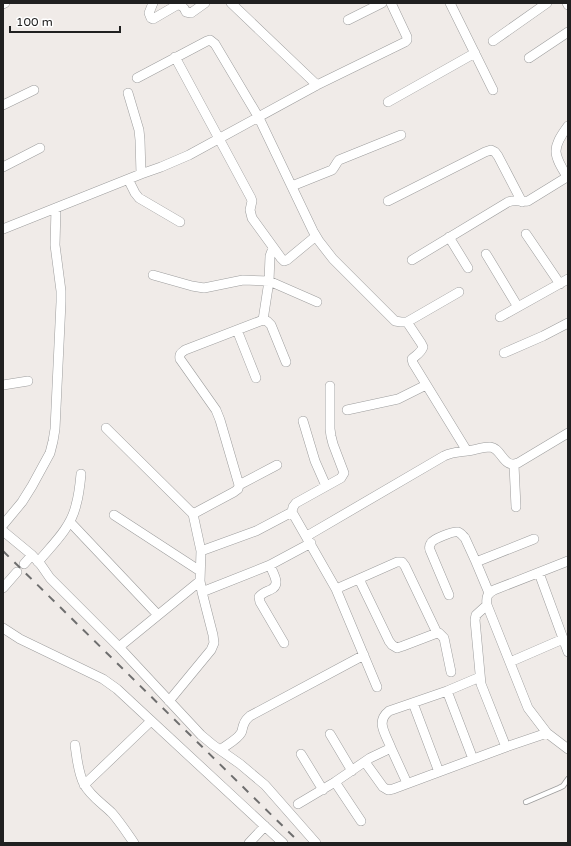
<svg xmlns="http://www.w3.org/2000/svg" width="571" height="846" viewBox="0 0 571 846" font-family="'Varela Round',sans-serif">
  <rect width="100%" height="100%" fill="#f0ebe8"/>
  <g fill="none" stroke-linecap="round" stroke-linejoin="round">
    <g stroke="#9d9d9d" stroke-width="6">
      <path id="lane" d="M526 802 559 788 563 786 568 779"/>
    </g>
    <g stroke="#9d9d9d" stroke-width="10">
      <path id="street" d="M153 3 149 13 151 18 153 19 177 5C182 5 184 7 186 12L191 13 205 3
        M231 3 317 85
        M450 3 493 90
        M567 3 568 5
        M3 4 5 3
        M348 20 382 3
        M493 41 547 3
        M175 57 251 198 252 201 250 210 252 218 281 258 284 261 287 260 316 236
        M529 58 568 32
        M137 78 207 41 210 40 215 44 259 118 313 231 319 241 333 259 395 321 401 322H407L459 292
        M128 93 139 130 140 140 141 174
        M388 102 475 53
        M3 105 34 90
        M568 126C551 149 553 154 568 178
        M3 167 40 148
        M128 179 135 193 139 198 180 222
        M292 186 332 170C335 167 336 163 339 160L401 135
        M388 201 485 152 491 150 495 152 498 156 522 202
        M3 229 141 174 161 167 189 155 317 85 405 42 407 40V37L391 3
        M526 234 560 284
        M449 237 468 268
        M486 254 518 307
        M412 260 508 202C515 199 521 202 528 201L567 177
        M153 275 192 286 204 288 243 280 269 281 317 302
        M500 317 568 279
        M263 320 267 321 271 325 286 362
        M237 330 256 378
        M504 353 543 336 568 323
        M3 385 28 381
        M330 386V429L331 436 333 444 344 473 341 478 296 503 293 507 292 512 336 589 377 687
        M347 410 398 399 426 385
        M303 421 315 461 326 486
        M106 428 193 514 201 551 200 581 202 592 213 635 214 643 211 650 169 701
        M467 451C474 450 483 447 490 447 502 448 503 469 518 463L568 433
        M514 465 516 507
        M239 485 277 465
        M193 514 234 492 238 489 239 485 220 420 216 410 180 359C179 354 181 353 185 350L263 320 269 281 270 256 273 248
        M114 515 200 571
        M70 522 158 615
        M3 525 22 502 32 486 50 453 53 441 55 429 61 302V291L55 245 56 208
        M3 531 32 555 41 565 50 578 119 647 201 735 213 745 240 764 265 785 316 843
        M307 536 444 456C452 452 459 452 467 451L413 363 412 359C416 355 421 353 423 347L421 343 407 322
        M201 551 256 531 292 512
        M38 562C52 545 71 528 76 505 79 495 80 485 81 474
        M24 564 32 555
        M270 565C273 574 282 585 270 590 265 592 262 593 259 597L260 602 284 643
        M539 573 568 652
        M359 579 389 641 392 645 397 648 403 646 437 633H439L444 638 451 672
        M3 588 17 572
        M336 589 397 562H402L405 566 437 633
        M202 592 270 565 311 543
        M489 593 476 562 534 539
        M449 595 430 550C429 547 429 546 431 543 433 539 453 531 458 532 461 533 463 536 465 538L476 562
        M487 605C486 597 487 594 494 590L568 561
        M3 628 20 639 103 679 117 689 283 843
        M119 647 200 581
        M510 662 563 639
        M447 691 473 759
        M413 703 439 772
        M330 734 352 771
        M75 745C77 758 78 773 84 784 90 796 103 804 112 813 120 822 127 833 134 843
        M506 747 481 684 475 620 476 615 487 605 528 708 547 733 568 749
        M391 748 407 783
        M220 750C226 745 237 740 241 733 243 730 242 727 244 724 245 720 248 718 250 716L364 655
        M301 754 323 790
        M365 762 383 787 388 790 393 789 506 747 547 733
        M335 782 361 821
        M84 785 151 721
        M298 804 335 782 370 758 391 748C386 734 375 722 389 711L447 691 480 677
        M249 843 265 826"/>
    </g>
    <use href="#lane" stroke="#fff" stroke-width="4.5"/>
    <use href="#street" stroke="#fff" stroke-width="9"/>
    <path stroke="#6e6e6e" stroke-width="2" stroke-dasharray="8 8" stroke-linecap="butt" d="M3 551 300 843"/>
  </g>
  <rect width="571" height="846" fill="none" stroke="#202020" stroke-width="8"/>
  <path d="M10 26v6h110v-6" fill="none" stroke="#202020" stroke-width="2"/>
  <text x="16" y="26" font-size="12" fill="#202020" stroke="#ffffff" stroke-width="3" paint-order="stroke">100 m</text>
</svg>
